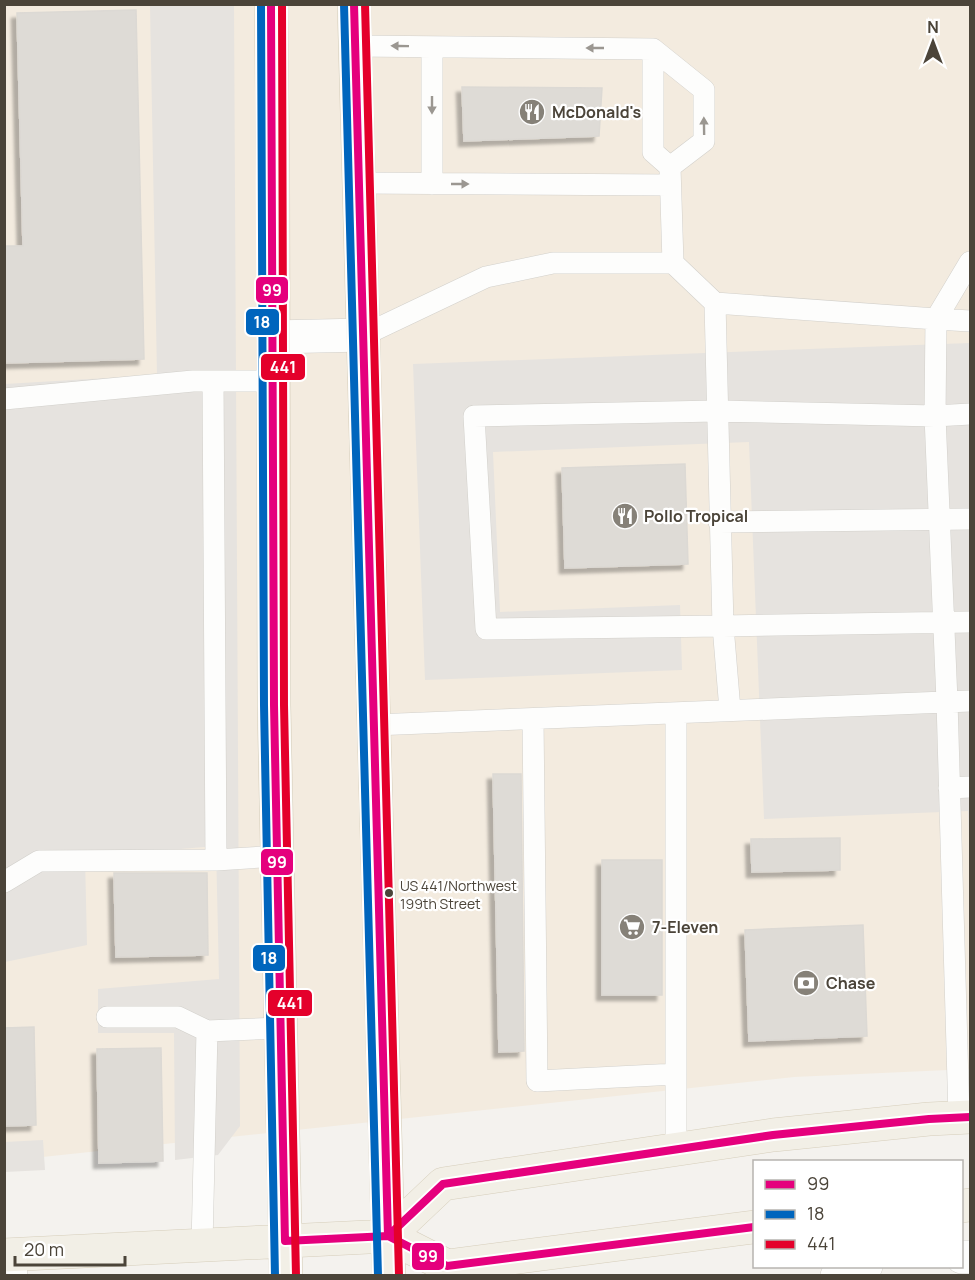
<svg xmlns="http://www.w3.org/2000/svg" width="975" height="1280" viewBox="0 0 975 1280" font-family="Manrope,sans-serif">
  <defs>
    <filter id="shadow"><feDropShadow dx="-5.5" dy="5.5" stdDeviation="1.5" flood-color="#0004"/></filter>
  </defs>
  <rect width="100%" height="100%" fill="#f4f2ee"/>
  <path fill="#f3ebdf" d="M4 5H970V1069L794 1077 5 1161Z"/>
  <path fill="#e6e3df" d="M150 5H234L240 1126 218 1155 175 1160 174 1033H98V989L219 979 216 846 85 857 87 945 5 962V384L157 375Z
    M970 343V865L968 811 764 819 749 442 493 452 500 612 680 605 682 670 425 680 413 364Z
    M43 1140 45 1170 5 1172V1142Z"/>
  <path fill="#dedbd6" stroke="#dcd9d4" stroke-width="1.5" filter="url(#shadow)" d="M136 10 144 359 4 363V246H23L17 13Z
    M462 87 602 88 599 136 464 141Z
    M685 464 688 564 565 568 562 468Z
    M493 774H521L524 1051 499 1052Z
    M840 838V870L752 872 751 839Z
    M602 860H662V995H602Z
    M114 873H207L208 955 116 957Z
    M863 925 867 1036 749 1041 745 930Z
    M34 1027 36 1125 4 1126V1028Z
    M161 1048 163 1161 99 1163 97 1049Z"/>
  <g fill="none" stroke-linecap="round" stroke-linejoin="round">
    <g stroke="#d2d0cb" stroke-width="22">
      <path id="lane" d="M355 46 653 49 704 90V141L670 167
        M432 47V184
        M653 49V152L670 167 673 263
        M360 183 670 185
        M970 262 936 319 970 321
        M715 303 723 626 970 622
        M364 335 486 277 553 263H673L715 303 936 319 935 416 947 701 959 1117
        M213 381 216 860
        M4 399 193 381H273
        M719 522 970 519
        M730 710 723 626 486 629 474 416 716 411 935 416 970 414
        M533 719 537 1081 676 1074
        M374 725 970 701
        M949 788 970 787
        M4 882 39 861 216 860 278 856
        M107 1017H178L207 1031 280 1028
        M676 1150V713
        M202 1245 207 1031
        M15 1254 17 1276"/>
    </g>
    <g stroke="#d2d0cb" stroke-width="34">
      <path id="street" d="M273 337 364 335
        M962 1257H970
        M837 1276 839 1273 866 1266"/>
    </g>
    <g stroke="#d6cebb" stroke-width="34">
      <path id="primary" d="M271 4 273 182 274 705 286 1276
        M354 4 389 1276
        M962 1206 970 1205
        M388 1236 443 1184 773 1135 929 1119 970 1117
        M4 1255 388 1236 447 1266 754 1227"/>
    </g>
    <use href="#lane" stroke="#fdfdfc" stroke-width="21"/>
    <use href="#street" stroke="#fdfdfc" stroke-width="33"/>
    <use href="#primary" stroke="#f2efe6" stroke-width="33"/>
    <g stroke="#fff" stroke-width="12">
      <path id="bus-1" d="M271 4 274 705 285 1241 388 1236 447 1266 754 1227
        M354 4 388 1236
        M388 1236 443 1184 773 1135 929 1119 970 1117"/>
    </g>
    <g stroke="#fff" stroke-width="12">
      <path id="bus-2" d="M261 4 264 705 275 1276
        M344 4 378 1276"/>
    </g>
    <g stroke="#fff" stroke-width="12">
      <path id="bus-3" d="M282 4 284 705 296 1276
        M365 4 399 1276"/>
    </g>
    <use href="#bus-1" stroke="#e5007d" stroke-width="8"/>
    <use href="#bus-2" stroke="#0065bd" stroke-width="8"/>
    <use href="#bus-3" stroke="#e4002b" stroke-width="8"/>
  </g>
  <defs><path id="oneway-solid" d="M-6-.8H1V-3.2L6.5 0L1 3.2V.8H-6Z" transform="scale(1.5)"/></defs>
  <g fill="#9b9791">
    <use href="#oneway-solid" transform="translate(400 46) rotate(-179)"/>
    <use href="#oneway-solid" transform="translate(595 48) rotate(-180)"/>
    <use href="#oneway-solid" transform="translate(432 105) rotate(90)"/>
    <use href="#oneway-solid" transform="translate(704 126) rotate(-91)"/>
    <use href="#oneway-solid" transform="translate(460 184)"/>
  </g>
  <defs>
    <g id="restaurant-disc" transform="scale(1.35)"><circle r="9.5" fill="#868178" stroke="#fff"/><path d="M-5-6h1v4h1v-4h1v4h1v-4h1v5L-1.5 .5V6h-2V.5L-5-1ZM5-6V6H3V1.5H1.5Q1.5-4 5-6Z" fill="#fff"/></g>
    <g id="supermarket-disc" transform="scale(1.35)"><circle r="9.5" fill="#868178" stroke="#fff"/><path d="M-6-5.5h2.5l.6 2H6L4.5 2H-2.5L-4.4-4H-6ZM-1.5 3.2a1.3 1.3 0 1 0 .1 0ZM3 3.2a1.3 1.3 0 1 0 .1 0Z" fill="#fff"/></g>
    <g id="bank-disc" transform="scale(1.35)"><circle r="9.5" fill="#868178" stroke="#fff"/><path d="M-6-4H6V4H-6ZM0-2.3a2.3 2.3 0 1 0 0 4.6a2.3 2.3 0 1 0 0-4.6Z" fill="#fff"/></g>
  </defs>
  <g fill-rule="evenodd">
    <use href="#restaurant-disc" x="532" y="112"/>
    <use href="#restaurant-disc" x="625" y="516"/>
    <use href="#supermarket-disc" x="632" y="927"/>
    <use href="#bank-disc" x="806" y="983"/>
  </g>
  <circle fill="#4b4439" stroke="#fff" stroke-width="2" cx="389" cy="893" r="5"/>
  <g text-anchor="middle" stroke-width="4.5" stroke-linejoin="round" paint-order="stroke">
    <g font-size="14" fill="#4b4439" stroke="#fff" text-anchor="start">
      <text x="400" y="891">US 441/Northwest<tspan x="400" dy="18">199th Street</tspan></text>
    </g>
    <g font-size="16" font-weight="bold" fill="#4b4439" stroke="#fff" text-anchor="start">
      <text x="552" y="118">McDonald's</text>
      <text x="644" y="522">Pollo Tropical</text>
      <text x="652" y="933">7-Eleven</text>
      <text x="826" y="989">Chase</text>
    </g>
  </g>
  <g stroke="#fff" stroke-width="2">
    <rect x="255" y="276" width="34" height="28" rx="6" fill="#e5007d"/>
    <rect x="245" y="308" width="35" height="28" rx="6" fill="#0065bd"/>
    <rect x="260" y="353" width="46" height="28" rx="6" fill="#e4002b"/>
    <rect x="260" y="848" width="34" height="28" rx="6" fill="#e5007d"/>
    <rect x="252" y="944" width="34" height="28" rx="6" fill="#0065bd"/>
    <rect x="267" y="989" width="46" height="28" rx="6" fill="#e4002b"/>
    <rect x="411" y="1242" width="34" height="29" rx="6" fill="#e5007d"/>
  </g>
  <g font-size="16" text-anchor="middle" font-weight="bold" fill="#fff">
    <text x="272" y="296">99</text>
    <text x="262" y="328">18</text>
    <text x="283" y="373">441</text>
    <text x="277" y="868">99</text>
    <text x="269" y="964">18</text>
    <text x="290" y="1009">441</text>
    <text x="428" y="1262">99</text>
  </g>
  <rect width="975" height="1280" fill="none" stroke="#4b4439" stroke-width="12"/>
  <rect x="753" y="1160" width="210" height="108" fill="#ffffff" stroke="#b7b4b0" stroke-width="1.5"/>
  <rect x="765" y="1180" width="30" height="9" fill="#e5007d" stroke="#b7b4b0" stroke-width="1.5"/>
  <text x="807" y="1190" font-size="18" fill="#4b4439">99</text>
  <rect x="765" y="1210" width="30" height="9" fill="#0065bd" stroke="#b7b4b0" stroke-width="1.5"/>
  <text x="807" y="1220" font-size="18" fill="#4b4439">18</text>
  <rect x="765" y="1240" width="30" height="9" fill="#e4002b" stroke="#b7b4b0" stroke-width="1.5"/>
  <text x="807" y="1250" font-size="18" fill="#4b4439">441</text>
  <g transform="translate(933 42)" stroke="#ffffff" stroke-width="4.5" paint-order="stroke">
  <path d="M0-4.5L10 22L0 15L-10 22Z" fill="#4b4439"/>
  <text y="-9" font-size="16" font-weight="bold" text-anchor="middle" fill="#4b4439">N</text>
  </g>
  <path d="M15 1256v9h110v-9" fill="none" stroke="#4b4439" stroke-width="3"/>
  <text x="24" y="1256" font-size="18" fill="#4b4439" stroke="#ffffff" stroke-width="4.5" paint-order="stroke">20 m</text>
</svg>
